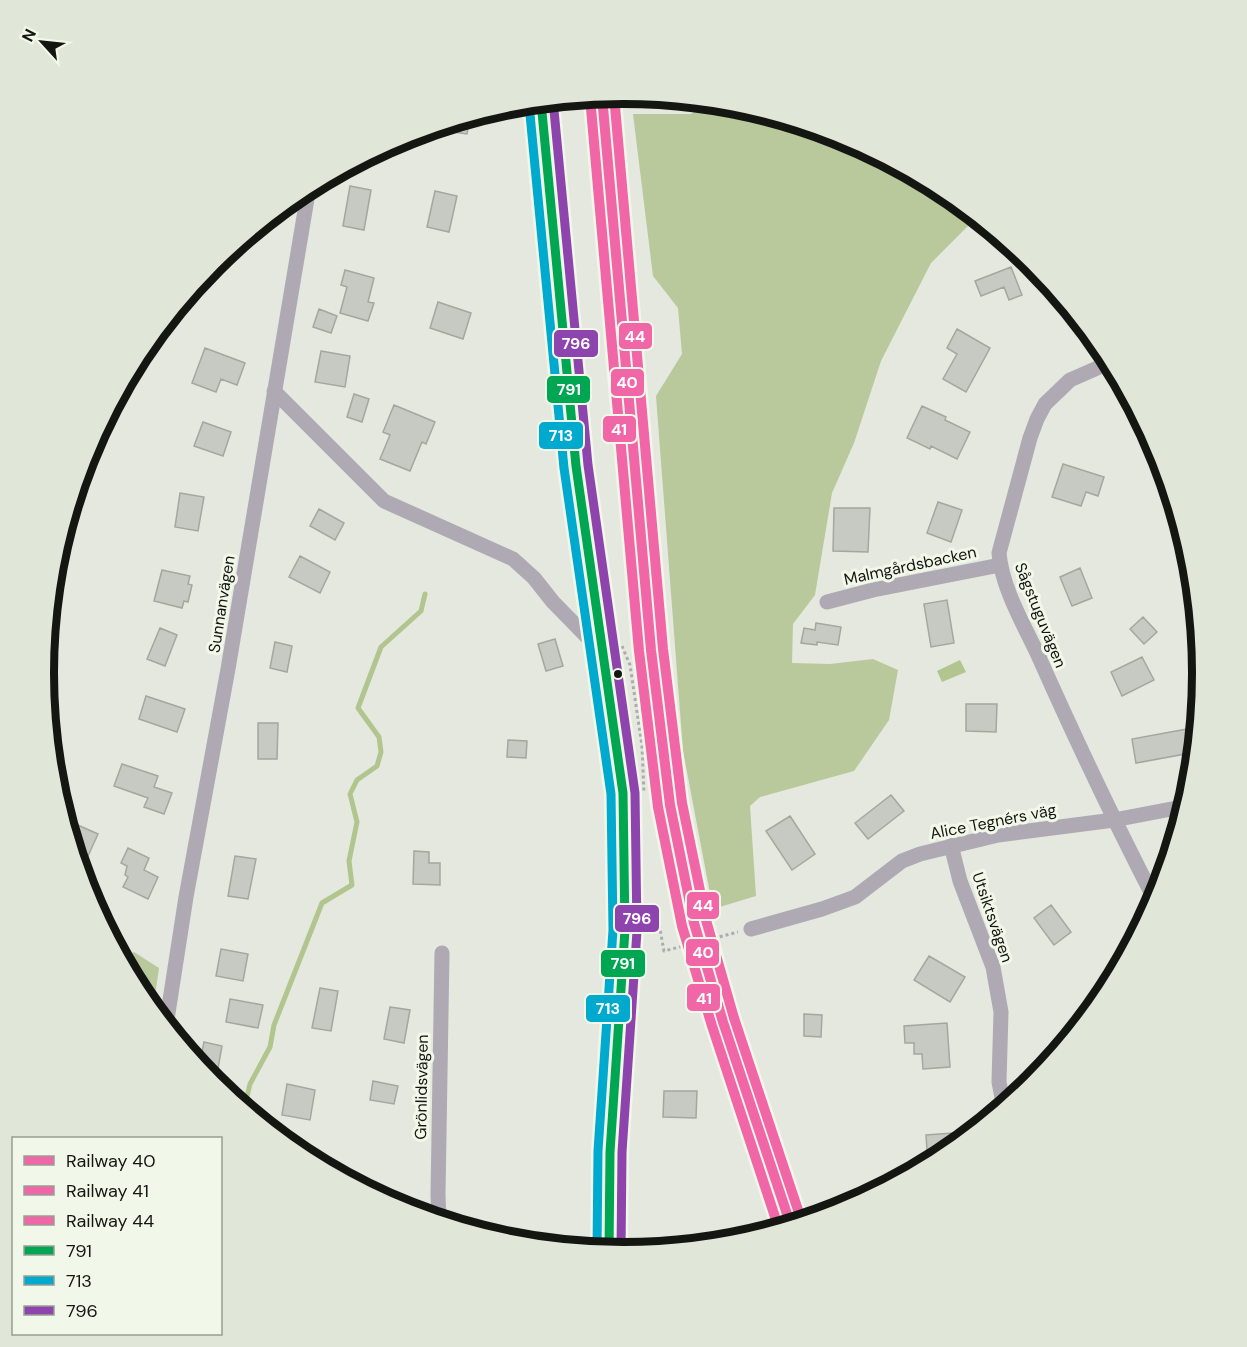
<svg xmlns="http://www.w3.org/2000/svg" width="1247" height="1347" viewBox="0 0 1247 1347" font-family="'DM Sans',sans-serif">
  <rect width="100%" height="100%" fill="#e4e8de"/>
  <path fill="#b9c99c" d="M711 102 737 105 846 138 912 173 947 198 957 201 977 217 931 263 881 361 854 443 832 493 815 595 793 624 792 663 830 664 873 659 898 670 889 720 854 771 760 797 750 806 756 896 713 909 683 751 656 396 682 354 678 308 653 276 633 114H691Z
    M134 952 159 968 153 1010 141 995 122 959Z"/>
  <path fill="#b2c58f" d="M960 660 966 672 942 682 937 671Z"/>
  <g fill="none" stroke-linecap="round" stroke-linejoin="round">
    <path stroke="#b2c58f" stroke-width="5" d="M244 1109 250 1084 270 1047 274 1025 322 903 352 885 349 861 357 822 350 794 357 780 377 766 381 752 379 737 358 708 381 647 421 611 425 594"/>
  </g>
  <path fill="#c7cac2" stroke="#a4a7a0" stroke-width="1.5" d="M470 117 467 134 432 129 458 121Z
    M350 186 371 190 364 230 343 226Z
    M435 191 457 196 449 232 427 227Z
    M1011 267 1022 295 1009 300 1004 287 981 296 975 281Z
    M345 270 374 278 368 302 374 303 368 321 340 313 347 287 341 285Z
    M438 302 471 313 463 339 430 328Z
    M319 309 337 316 331 333 313 327Z
    M957 329 990 348 966 392 943 379 957 354 947 348Z
    M205 348 245 363 237 385 221 379 216 392 192 383Z
    M321 351 350 356 345 387 315 382Z
    M354 394 369 399 362 422 347 417Z
    M394 405 435 422 426 444 422 442 410 471 380 459 390 435 383 432Z
    M922 406 946 417 945 420 970 432 957 459 931 446 930 449 907 438Z
    M203 422 231 432 223 456 194 446Z
    M1063 464 1104 477 1098 496 1086 492 1081 506 1052 497Z
    M180 493 204 497 198 531 175 527Z
    M938 502 962 510 951 542 927 533Z
    M834 508H870L868 552 833 551Z
    M319 509 344 523 335 540 310 526Z
    M300 556 330 572 320 593 289 577Z
    M1080 568 1092 598 1072 606 1060 577Z
    M162 570 190 576 188 584 192 585 188 602 184 601 182 608 154 601Z
    M947 600 954 643 931 647 924 604Z
    M1143 617 1157 632 1144 644 1130 629Z
    M816 623 841 627 838 645 817 642V645L801 643 804 628 815 630Z
    M160 628 177 635 165 666 147 659Z
    M555 639 563 666 546 671 538 644Z
    M275 642 292 646 287 672 270 668Z
    M1142 657 1154 680 1122 696 1111 672Z
    M146 696 185 709 177 732 139 719Z
    M966 704H997L996 732 966 731Z
    M258 723H278L277 759H258Z
    M1198 727 1196 752 1136 763 1132 739Z
    M508 740 527 741 526 758 507 757Z
    M122 764 158 776 154 787 172 793 164 814 144 807 148 798 114 786Z
    M891 795 904 811 868 839 855 823Z
    M790 816 815 854 792 870 766 831Z
    M64 819 98 834 88 856 74 849Z
    M128 848 149 858 144 870 158 877 148 899 123 887 128 877 125 875 127 866 121 863Z
    M414 851 429 852V863H440V885L413 884Z
    M235 856 256 859 248 899 228 896Z
    M1051 905 1071 932 1054 945 1034 918Z
    M221 949 248 954 243 981 216 976Z
    M929 956 965 977 950 1002 914 980Z
    M320 988 338 991 331 1031 312 1028Z
    M230 999 263 1005 258 1028 226 1022Z
    M390 1007 410 1010 404 1043 384 1039Z
    M804 1014 822 1015 821 1037 804 1036Z
    M947 1023 950 1067 923 1069 922 1054H914V1043H905L904 1026Z
    M204 1042 222 1046 215 1085 199 1066Z
    M373 1081 398 1086 394 1104 370 1100Z
    M287 1084 315 1090 310 1120 282 1115Z
    M664 1091H697L696 1118 663 1117Z
    M953 1133 954 1149 928 1165 926 1135Z"/>
  <g fill="none" stroke-linecap="round" stroke-linejoin="round">
    <path stroke="#adabae" stroke-width="3" stroke-dasharray="3 3" stroke-linecap="butt" d="M622 646 630 665 642 746 644 793
      M654 924H659L664 951 738 932"/>
    <path stroke="#aea9b3" stroke-width="15" d="M1111 362 1070 380 1045 404 1037 419 1030 438 999 553C1002 588 1023 623 1038 655 1075 738 1114 821 1156 902
      M274 391 384 501 513 559 534 578 553 602 601 651
      M827 602 873 590 1000 565
      M951 845 960 881 993 967 1001 1012 999 1082 1004 1108
      M751 929 822 909 855 897 902 861 920 854 998 835 1114 820 1187 806
      M166 1026 186 897 228 669 309 187
      M439 1221 438 1195 442 953"/>
    <path stroke="#aeabb1" stroke-width="22" d="M541 102 546 141 576 466 623 793 625 930 610 1152 609 1252"/>
    <g stroke="#f2f8e9" stroke-width="14">
      <path id="bus-1" d="M541 102 576 466 623 793 625 930 610 1152 609 1252"/>
    </g>
    <g stroke="#f2f8e9" stroke-width="14">
      <path id="bus-2" d="M529 104 564 468 611 794 613 930 598 1151 597 1251"/>
    </g>
    <g stroke="#f2f8e9" stroke-width="14">
      <path id="bus-3" d="M553 100 588 465 635 793 637 931 622 1152 621 1252"/>
    </g>
    <use href="#bus-1" stroke="#00a651" stroke-width="9"/>
    <use href="#bus-2" stroke="#00a9ce" stroke-width="9"/>
    <use href="#bus-3" stroke="#8e44ad" stroke-width="9"/>
    <g stroke="#f2f8e9" stroke-width="15">
      <path id="rail-1" d="M602 96 651 650 670 805 694 923 723 1022 791 1226"/>
    </g>
    <g stroke="#f2f8e9" stroke-width="15">
      <path id="rail-2" d="M590 97 639 651 658 807 682 926 712 1026 779 1229"/>
    </g>
    <g stroke="#f2f8e9" stroke-width="15">
      <path id="rail-3" d="M614 95 663 649 682 803 706 920 734 1018 802 1222"/>
    </g>
    <use href="#rail-1" stroke="#f166a7" stroke-width="10"/>
    <use href="#rail-2" stroke="#f166a7" stroke-width="10"/>
    <use href="#rail-3" stroke="#f166a7" stroke-width="10"/>
  </g>
  <circle fill="#141711" stroke="#f2f8e9" stroke-width="2" cx="618" cy="674" r="5"/>
  <g text-anchor="middle" stroke-width="6" stroke-linejoin="round" paint-order="stroke">
    <g font-size="16" fill="#141711" stroke="#f2f8e9">
      <text transform="translate(910 565) rotate(-12)" y="6">Malmgårdsbacken</text>
      <text transform="translate(221 604) rotate(-81)" y="6">Sunnanvägen</text>
      <text transform="translate(1041 615) rotate(68)" y="6">Sågstuguvägen</text>
      <text transform="translate(993 821) rotate(-11)" y="6">Alice Tegnérs väg</text>
      <text transform="translate(993 917) rotate(71)" y="6">Utsiktsvägen</text>
      <text transform="translate(421 1087) rotate(-89)" y="6">Grönlidsvägen</text>
    </g>
  </g>
  <path d="M0 0H1247V1347H0ZM54 673a569 569 0 1 1 1138 0a569 569 0 1 1-1138 0Z" fill="#e0e6d8" fill-rule="evenodd"/>
  <path fill="none" stroke="#141711" stroke-width="8" d="M54 673a569 569 0 1 1 1138 0a569 569 0 1 1-1138 0Z"/>
  <g stroke="#f2f8e9" stroke-width="2">
    <rect x="618" y="322" width="35" height="28" rx="6" fill="#f166a7"/>
    <rect x="553" y="329" width="46" height="29" rx="6" fill="#8e44ad"/>
    <rect x="610" y="368" width="35" height="29" rx="6" fill="#f166a7"/>
    <rect x="546" y="375" width="45" height="29" rx="6" fill="#00a651"/>
    <rect x="602" y="415" width="35" height="28" rx="6" fill="#f166a7"/>
    <rect x="538" y="421" width="46" height="29" rx="6" fill="#00a9ce"/>
    <rect x="686" y="891" width="34" height="29" rx="6" fill="#f166a7"/>
    <rect x="614" y="904" width="46" height="29" rx="6" fill="#8e44ad"/>
    <rect x="685" y="938" width="35" height="29" rx="6" fill="#f166a7"/>
    <rect x="600" y="949" width="46" height="29" rx="6" fill="#00a651"/>
    <rect x="686" y="983" width="35" height="29" rx="6" fill="#f166a7"/>
    <rect x="585" y="994" width="46" height="29" rx="6" fill="#00a9ce"/>
  </g>
  <g font-size="16" text-anchor="middle" font-weight="bold" fill="#fff">
    <text x="635" y="342">44</text>
    <text x="576" y="349">796</text>
    <text x="627" y="388">40</text>
    <text x="569" y="395">791</text>
    <text x="619" y="435">41</text>
    <text x="561" y="441">713</text>
    <text x="703" y="911">44</text>
    <text x="637" y="924">796</text>
    <text x="703" y="958">40</text>
    <text x="623" y="969">791</text>
    <text x="704" y="1004">41</text>
    <text x="608" y="1014">713</text>
  </g>
  <rect x="12" y="1137" width="210" height="198" fill="#f2f8e9" stroke="#999e93" stroke-width="1.5"/>
  <rect x="24" y="1156" width="30" height="9" fill="#f166a7" stroke="#999e93" stroke-width="1.5"/>
  <text x="66" y="1167" font-size="18" fill="#141711">Railway 40</text>
  <rect x="24" y="1186" width="30" height="9" fill="#f166a7" stroke="#999e93" stroke-width="1.5"/>
  <text x="66" y="1197" font-size="18" fill="#141711">Railway 41</text>
  <rect x="24" y="1216" width="30" height="9" fill="#f166a7" stroke="#999e93" stroke-width="1.5"/>
  <text x="66" y="1227" font-size="18" fill="#141711">Railway 44</text>
  <rect x="24" y="1246" width="30" height="9" fill="#00a651" stroke="#999e93" stroke-width="1.5"/>
  <text x="66" y="1257" font-size="18" fill="#141711">791</text>
  <rect x="24" y="1276" width="30" height="9" fill="#00a9ce" stroke="#999e93" stroke-width="1.5"/>
  <text x="66" y="1287" font-size="18" fill="#141711">713</text>
  <rect x="24" y="1306" width="30" height="9" fill="#8e44ad" stroke="#999e93" stroke-width="1.5"/>
  <text x="66" y="1317" font-size="18" fill="#141711">796</text>
  <g transform="translate(42 42) rotate(297)" stroke="#f2f8e9" stroke-width="4.5" paint-order="stroke">
  <path d="M0-4.5L10 22L0 15L-10 22Z" fill="#141711"/>
  <text y="-9" font-size="16" font-weight="bold" text-anchor="middle" fill="#141711">N</text>
  </g>
</svg>
